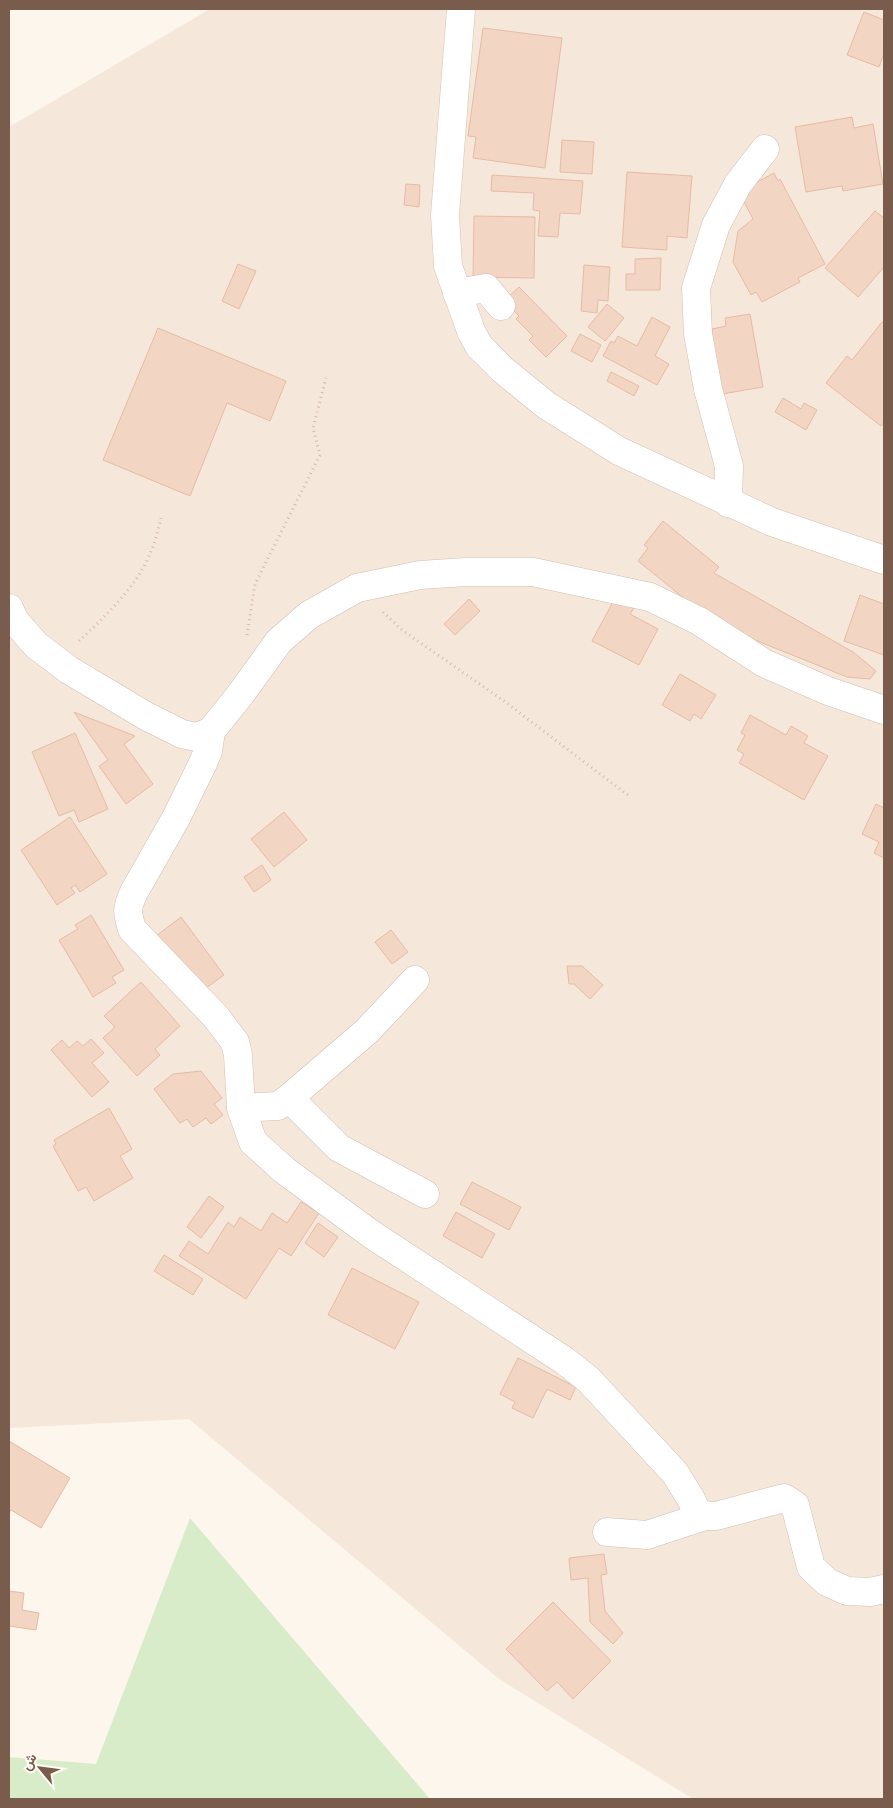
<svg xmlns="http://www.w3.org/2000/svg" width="893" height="1808" viewBox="0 0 893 1808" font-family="Arial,Vazirmatn,sans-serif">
  <rect width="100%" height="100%" fill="#fdf6ec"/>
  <path fill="#f5e8da" d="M210 9H884V1799H693L499 1679 189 1419 9 1428V127Z"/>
  <path fill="#d8ecc9" d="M190 1518 430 1799H9V1757L96 1764Z"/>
  <path fill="#f3d5c3" stroke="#e6bba3" d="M864 12 884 20V53L879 67 847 55Z
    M483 28 562 38 545 168 473 158 476 137 468 136Z
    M852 117 854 128 873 124 883 184 843 191 842 186 806 192 795 127Z
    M562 140 594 142 592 174 560 172Z
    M627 172 692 176 687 238 667 236V250L622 247Z
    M774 173 778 181 780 179 825 264 798 278 800 282 762 302 756 292 751 295 733 262 738 231 753 219 739 192Z
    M492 175 583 181 580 214 560 213 558 237 538 236 540 211 533 210 534 193 491 191Z
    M406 184 420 185 419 207 404 205Z
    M875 211 884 218V267L858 297 825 268Z
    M474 216 535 217 534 278 473 277Z
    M661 258 660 290H626V274H635V259Z
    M238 264 256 271 239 309 222 301Z
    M584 265 610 267 608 301 598 300 597 313 581 311Z
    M519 287 567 336 546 357 529 340 533 336 516 319 519 316 504 301Z
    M607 304 624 318 605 341 588 327Z
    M750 314 763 387 722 394 705 334 712 333V329L726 326 725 318Z
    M652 317 670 327 655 356 669 364 657 385 603 356 611 341 614 343 618 336 637 346Z
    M882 322 884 324V422L881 426 826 383 847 356 852 360Z
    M158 328 286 381 270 421 227 403 190 496 103 460Z
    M580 334 601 345 592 362 571 351Z
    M611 372 639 386 634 396 607 381Z
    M783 398 801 409 804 403 817 410 806 430 775 412Z
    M663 521 719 567 714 573 853 652 876 671 870 679 847 677 725 628 701 612 638 561 648 548 644 545Z
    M860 595 884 604V655L844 641Z
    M615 598 634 608 630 614 658 629 639 665 592 641Z
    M469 599 480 611 455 635 444 624Z
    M680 674 716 695 701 719 694 714 690 721 662 705Z
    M74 712 135 736 124 744 153 784 126 804 99 766 108 760Z
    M750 715 786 735 791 726 808 736 804 743 828 756 804 800 739 763 744 754 737 750 745 735 741 733Z
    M75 733 108 809 79 822 74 810 59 816 32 752Z
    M876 804 884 808V858L874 853 879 842 862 834Z
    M284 812 307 840 274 867 251 839Z
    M70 817 107 874 80 892 75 885 71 888 75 893 57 905 21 850Z
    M262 865 271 880 254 892 244 877Z
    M91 915 124 970 112 977 116 983 93 997 59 940 78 929 75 925Z
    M181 917 224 975 198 994 156 936Z
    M391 930 408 952 392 964 375 942Z
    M567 966H582L603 985 590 999 574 984H569Z
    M141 982 180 1026 155 1049 160 1055 137 1076 103 1038 115 1027 104 1016Z
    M91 1039 104 1053 92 1063 109 1082 92 1097 51 1050 62 1040 69 1048 77 1041 83 1046Z
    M201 1071 222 1098 214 1104 223 1115 211 1124 206 1118 193 1127 187 1119 180 1123 154 1089 173 1074Z
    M109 1108 132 1149 120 1156 133 1178 94 1201 86 1187 78 1191 53 1146 56 1144 54 1140Z
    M472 1182 521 1207 509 1230 460 1204Z
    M209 1196 224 1207 201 1238 187 1227Z
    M301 1202 319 1213 291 1256 279 1248 246 1299 179 1256 189 1241 208 1254 228 1222 234 1227 240 1217 261 1231 272 1213 287 1223Z
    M456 1212 495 1234 482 1258 443 1236Z
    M318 1223 338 1237 324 1257 305 1243Z
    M164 1255 203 1279 193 1295 154 1271Z
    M352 1268 419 1302 395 1349 328 1315Z
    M518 1358 576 1387 570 1400 547 1389 533 1418 512 1408 515 1402 500 1394Z
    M9 1441 70 1478 41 1528 11 1510 9 1513Z
    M604 1554 607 1574 601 1575 605 1611 623 1633 613 1644 590 1622 588 1578 571 1580 569 1558Z
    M9 1591 24 1593 22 1610 39 1613 36 1630 9 1626Z
    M553 1602 611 1661 573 1699 557 1682 547 1691 506 1649Z"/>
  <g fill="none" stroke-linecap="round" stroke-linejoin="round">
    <g stroke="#d1beb0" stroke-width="29">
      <path id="street" d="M457 293 486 288 501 306
        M728 503 729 466 708 389 698 334 696 288 716 225 738 184 765 149
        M9 608 15 621 36 645 69 670 146 716 182 734 197 737 211 731 240 695 279 641 309 615 357 588 420 575 466 572H533L650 597 699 621 764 663 828 691 884 710
        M211 731 208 751 203 763 176 818 134 892C126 909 127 912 132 929L216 1017 235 1042 238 1055 241 1108 253 1142 284 1170 371 1234 565 1361 589 1380 675 1473 691 1499 696 1510 705 1516H716L784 1498 795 1505 811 1567 827 1582 847 1591 870 1592 884 1589
        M289 1098 367 1031 415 980
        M241 1108 278 1106 289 1098 339 1148 425 1194
        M607 1532 647 1535 705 1516"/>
    </g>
    <g stroke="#d6c0b0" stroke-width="29">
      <path id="secondary" d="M461 9 445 215 448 266 471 331 479 346 503 370 546 405 619 451 772 522 884 560"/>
    </g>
    <path stroke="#d9b8a5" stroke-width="3" stroke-dasharray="1 4" stroke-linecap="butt" d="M383 612 402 630 504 701 629 796
      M247 635 255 584 320 455 313 428 326 378
      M79 641C105 617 139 584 151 551 156 541 158 529 161 518"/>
    <use href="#street" stroke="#fff" stroke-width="28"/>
    <use href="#secondary" stroke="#fff" stroke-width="28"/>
  </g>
  <rect width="893" height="1808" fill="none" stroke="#7a5c4d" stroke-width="20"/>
  <g transform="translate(40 1768) rotate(299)" stroke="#fffaf3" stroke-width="4" paint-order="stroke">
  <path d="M0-4L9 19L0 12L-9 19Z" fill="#7a5c4d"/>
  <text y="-8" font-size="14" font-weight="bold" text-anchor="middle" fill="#7a5c4d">ش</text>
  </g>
</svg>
